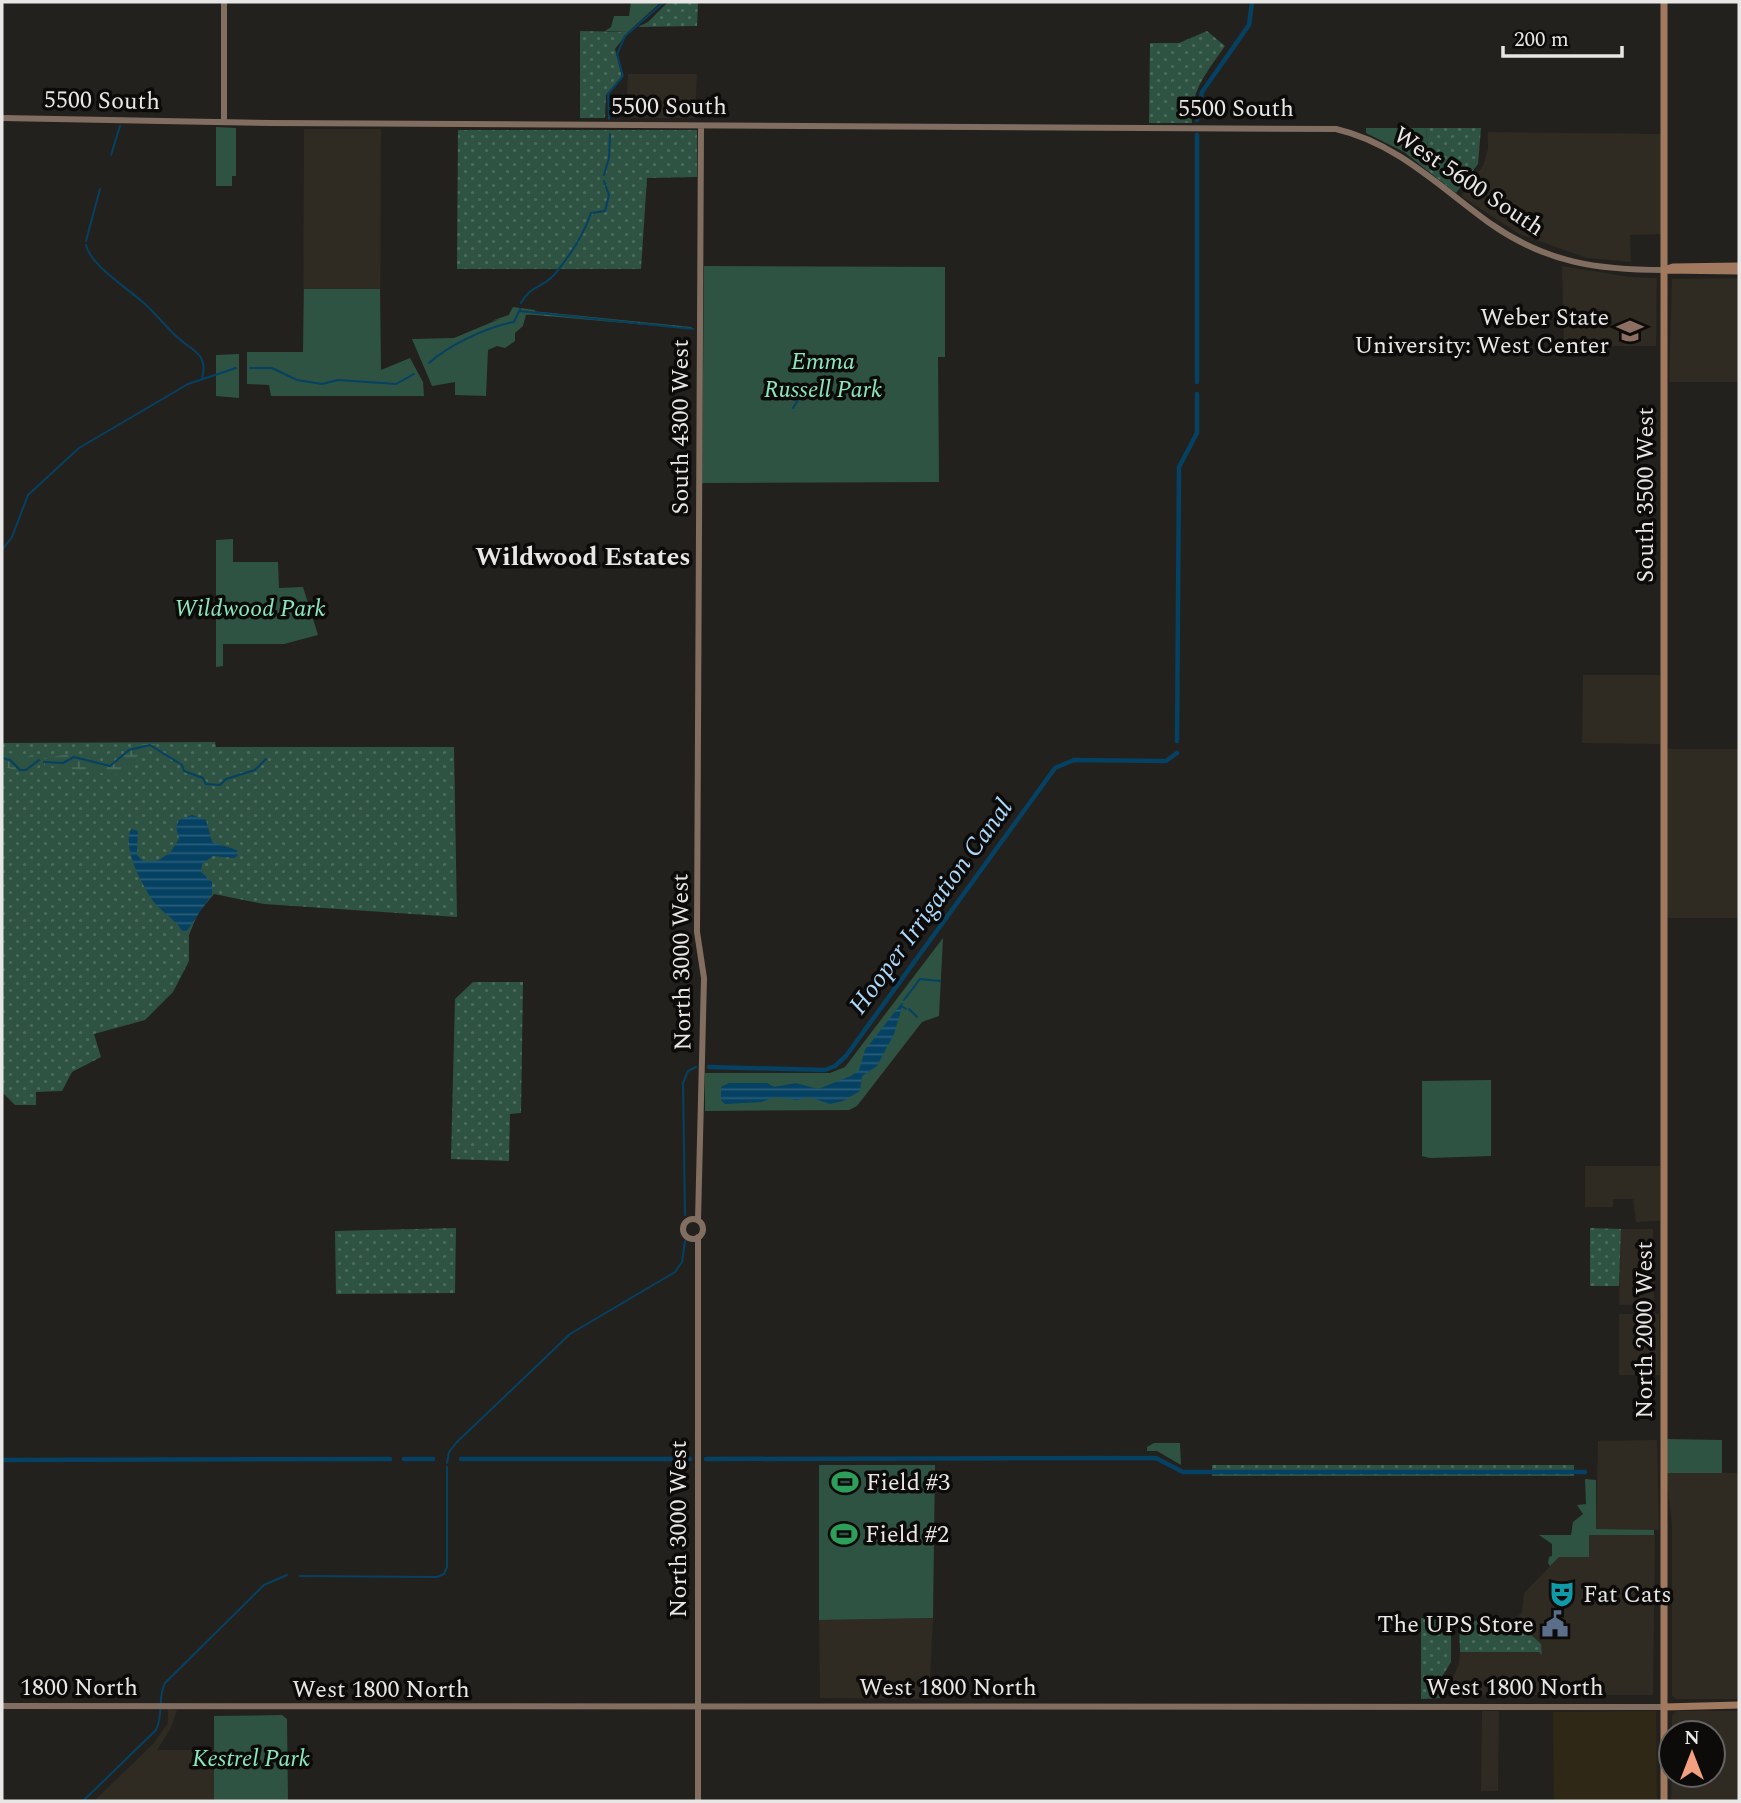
<svg xmlns="http://www.w3.org/2000/svg" width="1741" height="1803" viewBox="0 0 1741 1803" font-family="Spectral,serif">
  <defs>
    <pattern id="grass-dots" width="8" height="8" patternUnits="userSpaceOnUse" patternTransform="scale(1.75)"><rect width="8" height="8" fill="#2e5342"/><path d="M2 2h.1M6 6h.1" fill="none" stroke="#4c6c5d" stroke-width="1.8" stroke-linecap="round"/></pattern>
    <pattern id="wetland-marsh" width="20" height="14" patternUnits="userSpaceOnUse" patternTransform="scale(1.75)"><rect width="20" height="14" fill="#2e5342"/><path d="M1 5h8M5 5V1M11 12h8M15 12V8" fill="none" stroke="#4c6c5d"/></pattern>
    <pattern id="water-rules" width="6" height="5" patternUnits="userSpaceOnUse" patternTransform="scale(1.75)"><rect width="6" height="5" fill="#054162"/><path d="M0 2.5h6" fill="none" stroke="#295c78"/></pattern>
  </defs>
  <rect width="100%" height="100%" fill="#23211e"/>
  <path fill="#2f2a22" d="M628 74H697L695 118H626Z
    M304 129H381L380 361 303 360Z
    M1488 132 1662 134V234L1630 235 1631 262 1587 258 1519 234 1461 196 1483 166 1488 149Z
    M1562 266 1629 277 1657 278 1656 346H1564Z
    M1739 278V382H1669L1672 279Z
    M1583 675H1660V744L1582 743Z
    M1666 749H1739V918H1666Z
    M1585 1166H1660V1221L1636 1222 1633 1199H1613V1207H1585Z
    M1621 1229H1653L1654 1304 1619 1305Z
    M1619 1314H1659L1660 1375H1619Z
    M1657 1440 1659 1530H1596L1598 1441Z
    M1666 1473H1739V1699H1676L1672 1696V1525Z
    M1589 1535H1655L1653 1695H1452L1453 1677 1459 1664 1460 1652H1540L1542 1655 1515 1620 1522 1612 1524 1593 1559 1557H1589Z
    M933 1618 929 1699 820 1698 819 1620Z
    M168 1709 177 1710 171 1728 157 1750H214V1801H94L153 1744 168 1723Z
    M1482 1711H1499L1498 1791H1481Z
    M1676 1711H1739V1801H1671L1672 1775H1713V1733H1672V1716Z"/>
  <path fill="#2f2817" d="M1656 1711 1657 1801H1554L1553 1712Z"/>
  <path fill="url(#grass-dots)" d="M668 2H698L697 26 638 27 648 22Z
    M580 31 628 32 615 49 622 77 606 95 605 118H580Z
    M1207 31 1225 46C1207 72 1190 91 1192 123H1149L1150 43H1179Z
    M1426 128H1481L1478 164 1456 193 1424 168 1429 161Z
    M458 130H697V177L647 178 641 269H457Z
    M215 742 216 747H454L457 917 264 904 214 894 198 913 189 935V961L173 992 145 1020 94 1034 101 1057 72 1072 62 1091 36 1092V1105H15L2 1092V743Z
    M473 982H523L521 1113 510 1114 509 1161 451 1159 455 999Z
    M456 1228 455 1293 336 1294 335 1231Z
    M1590 1228 1621 1229 1619 1286H1590Z
    M1212 1465H1574V1476H1212Z
    M1421 1618H1448L1451 1624V1662L1443 1675 1442 1698 1421 1699Z
    M1515 1620 1541 1644 1542 1655 1539 1652H1460L1459 1621Z"/>
  <path fill="url(#wetland-marsh)" d="M512 309 691 327 693 329 524 314 491 321 509 315Z
    M141 744H156L157 748 141 750 129 769 115 775 44 765V759L68 754 108 763 117 761 128 749Z
    M2 750 25 759 33 753 37 755 38 768 27 774 2 766Z"/>
  <path fill="#2e5342" d="M631 2H661L628 32 605 31 611 27 614 16H629Z
    M216 127 236 128V176H232V186H216Z
    M1366 128H1426L1429 161 1424 168 1404 152 1366 133Z
    M704 266 945 267V357H938L939 482 702 483Z
    M304 289H380L381 370 410 358 423 382 424 396H271L269 385 247 384V352H303Z
    M513 307 535 310V314L526 315 523 326 515 333V341L505 348 497 346 488 350 486 396 455 395V382L432 386 412 339 454 338 509 315Z
    M239 354V398L216 396V355Z
    M233 539V562H278L279 588 303 587 318 635 284 644H223V666L216 667V540Z
    M943 938 939 1016 922 1022 857 1106 849 1110 705 1111V1073H830L845 1067Z
    M1491 1080V1156L1430 1158 1422 1156V1081Z
    M1666 1439 1722 1440V1473H1666Z
    M1154 1443H1180L1181 1465 1157 1451H1147V1447Z
    M819 1465H935L933 1618 819 1620Z
    M1585 1479 1596 1480V1529L1654 1530V1535H1589V1557H1559L1550 1566 1548 1563 1549 1557 1552 1556V1544L1539 1535H1571L1573 1522 1583 1514 1577 1505 1586 1504Z
    M282 1715 287 1719 288 1801H214V1716Z"/>
  <path fill="url(#water-rules)" d="M192 815 206 820 212 842 237 850 238 855 234 858 213 856 202 864 201 872 212 882V894L187 931H182C176 919 162 913 153 901 142 885 122 847 131 829L138 831 137 855 143 861H157L170 853 179 839 176 827 179 820Z
    M904 1000 894 1034 877 1066 862 1076 860 1091 843 1101 830 1104 809 1097 797 1100 775 1097 761 1102 725 1104 721 1100V1087L729 1083H767L774 1087 796 1083 818 1089 851 1076 859 1070 865 1050Z"/>
  <g fill="none" stroke-linecap="round" stroke-linejoin="round">
    <path stroke="#054162" stroke-width="2" d="M609 119 608 94 623 76 617 54 625 36 664 2
      M111 155 120 126
      M604 175 609 158 610 134
      M86 241 100 189
      M86 245C90 265 130 290 146 305 157 315 166 327 177 337 192 351 209 353 202 379
      M521 303C532 284 541 289 554 275 569 257 584 234 591 213L605 211 609 195 604 181
      M519 311 693 329
      M429 363C449 345 487 327 514 322L520 309
      M250 368H272L297 380 322 384 338 380 396 384 414 374
      M793 408 802 394
      M2 550 12 537 28 495 79 448 188 384 236 368
      M2 758 10 760 20 770H26L39 760
      M44 762 63 763 74 757 110 766 129 750 150 745 182 765 184 771 203 778 206 784 220 785 226 779 255 770 266 759
      M904 1000 920 979 940 981
      M903 1007 906 1009
      M909 1009 917 1017
      M685 1215 683 1083 688 1071 696 1067
      M447 1463 449 1452 456 1443 570 1334 675 1272 682 1262 685 1241
      M300 1576 437 1577 444 1574 447 1567V1467
      M83 1801 156 1730C164 1714 157 1699 165 1683L264 1585 287 1575"/>
    <path stroke="#054162" stroke-width="4.5" d="M1197 120 1202 92 1249 25 1252 2
      M1197 135V382
      M1177 741 1179 467 1197 433V394
      M709 1067 825 1070 835 1066 846 1056 1055 768 1074 760 1166 761 1177 753
      M404 1459H433
      M461 1459H690
      M706 1459 1156 1458 1183 1472H1585
      M2 1460 390 1459"/>
    <path stroke="#826e60" stroke-width="6" d="M2 118 271 123 1336 129C1397 143 1441 188 1491 224 1547 263 1598 270 1664 270
      M224 122V2
      M683 1229a10 10 0 1 1 20 0a10 10 0 1 1-20 0Z
      M698 1220 704 978 697 932 701 126
      M2 1706 1664 1707
      M698 1801V1237"/>
    <path stroke="#a0795f" stroke-width="7" d="M1664 270 1673 267 1739 266
      M1665 270 1739 271
      M1664 1707 1739 1705
      M1664 1801V2"/>
  </g>
  <defs>
    <g id="university-bare" transform="scale(2.1)"><path d="M0-5L7-2L0 1L-7-2ZM-4 1L0 2.5L4 1V4Q0 6-4 4Z" fill="#8d6e63" stroke="#0c0b0a" stroke-width="2.5" paint-order="stroke"/></g>
    <g id="stadium-bare" transform="scale(2.1)"><path d="M0-5a6.5 5 0 1 0 0 10a6.5 5 0 1 0 0-10ZM-3.5-1.8h7v3.6h-7Z" fill="#2e9e5b" stroke="#0c0b0a" stroke-width="2.5" paint-order="stroke"/></g>
    <g id="theatre-bare" transform="scale(2.1)"><path d="M-5-5.5Q0-4 5-5.5V0Q5 5 0 6Q-5 5-5 0ZM-3.3-2.5H-1v1.5H-3.3ZM1-2.5H3.3v1.5H1ZM-2.8 1Q0 5.5 2.8 1Z" fill="#0f9aa8" stroke="#0c0b0a" stroke-width="2.5" paint-order="stroke"/></g>
    <g id="civic-bare" transform="scale(2.1)"><path d="M-.6-6.5H3V-4.5H.6V-3L4-1V1h2V6H-6V1h2V-1L-.6-3ZM-1.2 2.5V6h2.4V2.5Z" fill="#5c6f8a" stroke="#0c0b0a" stroke-width="2.5" paint-order="stroke"/></g>
  </defs>
  <g fill-rule="evenodd">
    <use href="#university-bare" x="1630" y="331"/>
    <use href="#stadium-bare" x="845" y="1482"/>
    <use href="#stadium-bare" x="844" y="1534"/>
    <use href="#theatre-bare" x="1562" y="1594"/>
    <use href="#civic-bare" x="1555" y="1624"/>
  </g>
  <g text-anchor="middle" stroke-width="7" stroke-linejoin="round" paint-order="stroke">
    <g font-size="24" fill="#e9e7e5" stroke="#0c0b0a">
      <text transform="translate(102 100) rotate(1)" y="8">5500 South</text>
      <text x="669" y="114">5500 South</text>
      <text x="1236" y="116">5500 South</text>
      <text transform="translate(1469 181) rotate(34)" y="8">West 5600 South</text>
      <text transform="translate(680 427) rotate(-90)" y="8">South 4300 West</text>
      <text transform="translate(1645 495) rotate(-90)" y="8">South 3500 West</text>
      <text transform="translate(681 962) rotate(-91)" y="8">North 3000 West</text>
      <text transform="translate(1644 1330) rotate(-90)" y="8">North 2000 West</text>
      <text transform="translate(678 1529) rotate(-90)" y="8">North 3000 West</text>
      <text x="79" y="1695">1800 North</text>
      <text x="948" y="1695">West 1800 North</text>
      <text x="1515" y="1695">West 1800 North</text>
      <text x="381" y="1697">West 1800 North</text>
    </g>
    <g font-size="24" fill="#e9e7e5" stroke="#0c0b0a" text-anchor="start">
      <text x="1609" y="325" text-anchor="end">Weber State<tspan x="1609" dy="28">University: West Center</tspan></text>
      <text x="866" y="1490">Field #3</text>
      <text x="865" y="1542">Field #2</text>
      <text x="1583" y="1602">Fat Cats</text>
      <text x="1534" y="1632" text-anchor="end">The UPS Store</text>
    </g>
    <g font-size="24" font-style="italic" fill="#89e8bd" stroke="#0c0b0a">
      <text x="823" y="369">Emma<tspan x="823" dy="28">Russell Park</tspan></text>
      <text x="250" y="616">Wildwood Park</text>
      <text x="251" y="1766">Kestrel Park</text>
    </g>
    <g font-size="26" font-weight="bold" fill="#e9e7e5" stroke="#0c0b0a">
      <text x="583" y="565">Wildwood Estates</text>
    </g>
    <g font-size="26" font-style="italic" fill="#acd8fa" stroke="#0c0b0a">
      <text transform="translate(930 906) rotate(-54)" y="9">Hooper Irrigation Canal</text>
    </g>
  </g>
  <rect width="1741" height="1803" fill="none" stroke="#e9e7e5" stroke-width="7"/>
  <g transform="translate(1692 1754)"><circle r="33" fill="#0c0b0a" stroke="#646362" stroke-width="2"/>
  <path d="M0-5L12 26L0 18L-12 26Z" fill="#f2a07f"/>
  <text y="-10" font-size="19" font-weight="bold" text-anchor="middle" fill="#e9e7e5">N</text>
  </g>
  <path d="M1503 46v10h119v-10" fill="none" stroke="#e9e7e5" stroke-width="3.5"/>
  <text x="1514" y="46" font-size="21" fill="#e9e7e5" stroke="#0c0b0a" stroke-width="5" paint-order="stroke">200 m</text>
</svg>
